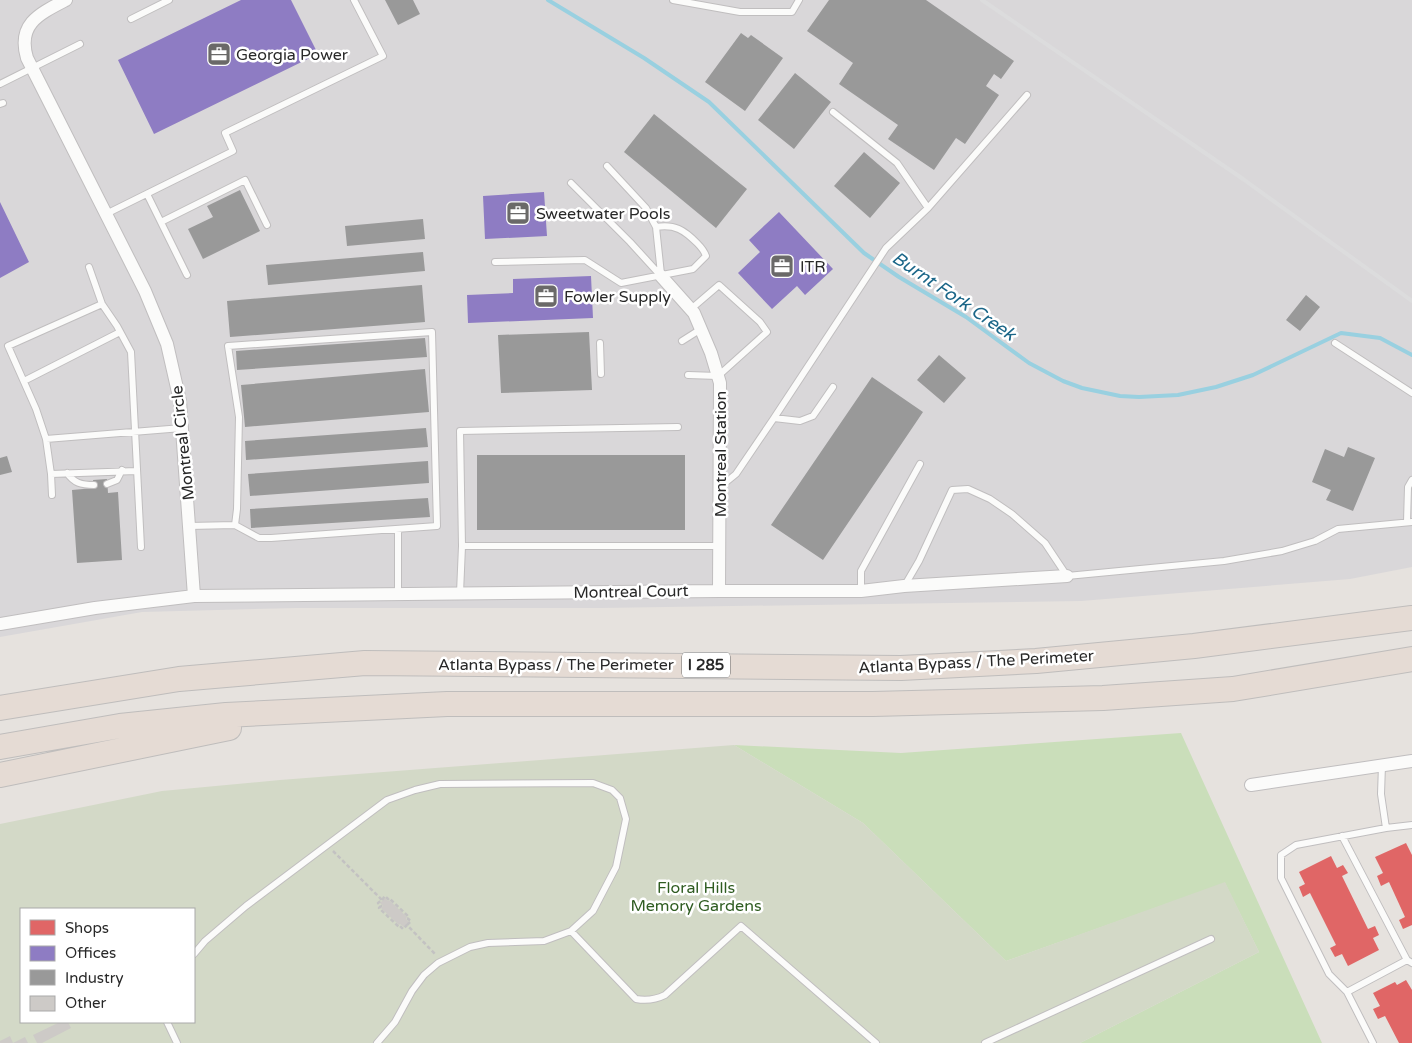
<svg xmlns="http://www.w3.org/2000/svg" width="1412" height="1043" viewBox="0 0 1412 1043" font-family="'Varela Round',sans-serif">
  <rect width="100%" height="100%" fill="#e6e2de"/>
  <path fill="#d9d7d9" d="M0 0H1412V567L1350 579 1081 601 600 608H296L142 612 0 637Z"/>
  <path fill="#cadeba" d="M1181 733 1322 1043H1080L1259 952 1225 883 1006 961 863 823 734 745 901 753Z"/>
  <path fill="#d3d9c7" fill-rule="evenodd" d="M734 745 863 823 1006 961 1225 882 1259 952 1080 1043H0V824L162 791 280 780ZM21 909H194V1022H21Z"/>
  <path fill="#e06666" d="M1406 843 1412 855V925L1403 929 1399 920 1405 917 1389 882 1381 886 1377 876 1383 873 1375 857Z
    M1331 856 1337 868 1343 865 1348 873 1342 876 1368 929 1375 926 1379 935 1373 938 1379 950 1348 966 1342 954 1335 957 1330 948 1336 945 1310 893 1303 897 1299 887 1305 884 1299 872Z
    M1406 980 1412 990V1043H1399L1385 1016 1378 1019 1373 1009 1380 1006 1373 993 1395 982 1397 985Z"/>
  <path fill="#8e7cc3" d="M241 0H291L318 54 154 134 118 60Z
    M544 192 547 236 485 239 483 196Z
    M0 202 29 262 0 278Z
    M779 212 833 269 805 295 797 286 772 309 738 273 760 252 749 240Z
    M591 276 593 318 468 323 467 295 513 293V279Z"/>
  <path fill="#999" d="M385 0H413L420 14 398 25Z
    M829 0H926L1014 61 1001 79 994 74 986 86 999 95 965 144 956 138 934 170 888 139 898 125 839 84 853 63 807 31Z
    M741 33 748 38 751 35 783 58 745 111 705 82Z
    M795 73 831 102 794 149 758 120Z
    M654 114 747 189 716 228 624 152Z
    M864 152 900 183 870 218 834 186Z
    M240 190 260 231 203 259 188 229 213 217 207 206Z
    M423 219 425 239 347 246 345 226Z
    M423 252 425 271 268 285 266 265Z
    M422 285 425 322 230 337 227 301Z
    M1306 295 1320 307 1300 331 1286 320Z
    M589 332 592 390 501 393 498 335Z
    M425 338 427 357 237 370 236 351Z
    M939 355 966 378 944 403 917 380Z
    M425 369 429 412 245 427 241 385Z
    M872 377 923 412 823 560 771 525Z
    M426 428 428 447 246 460 245 441Z
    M1348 447 1375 458 1353 511 1326 500 1331 490 1312 482 1325 449 1344 457Z
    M477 455H685V530H477Z
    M7 456 12 472 0 475V458Z
    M428 461 429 483 250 496 248 474Z
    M107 479 108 493 118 492 122 560 77 563 72 490 94 488 93 480Z
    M428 498 430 517 251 528 250 509Z"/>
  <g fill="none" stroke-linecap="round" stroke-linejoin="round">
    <path stroke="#99d0e0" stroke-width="4" d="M548 0 644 58 709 102 864 253 899 277 966 317 1029 363 1063 381 1082 388 1120 396 1139 397 1178 395 1216 387 1253 375 1341 333 1380 338 1412 355"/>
  </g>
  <path fill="#cdcac7" d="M385 898 388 901 389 900 407 917 406 919 409 922 404 927 400 924 399 925 381 908 383 906 380 903Z
    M60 1022H68L71 1028 42 1043H37L33 1035Z
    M10 1036 13 1043 25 1037 28 1043H0V1041Z"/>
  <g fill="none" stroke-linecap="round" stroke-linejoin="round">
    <g stroke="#c0bebf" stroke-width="8">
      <path id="service" d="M673 0 740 12H792L799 0
        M131 19 169 0
        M0 84 80 44
        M0 104 3 103
        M833 112 897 163 928 208
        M607 166 646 208 656 227 661 274
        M571 183 630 242 661 276
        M147 194 187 275
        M106 214 233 151 225 133 383 56 354 0
        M161 222 245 180 267 225
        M495 262 585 260 621 283 693 269 706 256C704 250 701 247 697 243 684 230 675 224 656 227
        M89 267 102 304 8 346 36 409 46 439 182 428
        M102 304 117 326 131 352 141 547
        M682 341 701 329
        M600 343 601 374
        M1335 343 1412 393
        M688 375 718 376 767 332 760 322 719 285 691 309
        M24 381 120 332
        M774 418 886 248 928 208 1027 95
        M46 439 51 474 136 471
        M67 473C74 483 81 485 94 485
        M51 474 52 495
        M107 484 117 480 122 470
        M720 487 736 474 774 418 800 421 813 416 833 387
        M1407 522 1408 487 1412 480
        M189 526 235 525 259 538H271L437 526 432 332 228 346 239 417 237 509 235 525
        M462 546 460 431 678 427
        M905 585 919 561 952 490 968 489 990 499 1012 514 1045 543 1067 576 1224 561 1282 551 1315 541 1338 529 1412 522
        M861 591V571L920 464
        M460 593 462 546H719
        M398 594V529
        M1382 765 1381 794 1386 828 1412 825
        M1342 836 1407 960 1412 963
        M571 931 636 999C647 1001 655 1000 665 995L741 926 876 1043
        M194 954 205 941 246 906 387 800 415 790 440 784 593 783 612 790 620 798 626 819 616 867 593 911 571 931 544 941 488 943 470 947 438 963 424 975 412 991 395 1022 377 1043
        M1347 992 1407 960
        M167 1022 177 1043
        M985 1043 1211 939
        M1373 1043 1347 992 1329 974 1281 878V855L1296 845 1386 828"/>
    </g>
    <g stroke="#c0bebf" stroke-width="14">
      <path id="minor" d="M66 0C39 14 17 24 27 58L145 291 167 344 180 401 194 596
        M661 276 694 313 711 353 720 383 719 591
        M0 624 95 608 194 596 719 591H861L904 586 1067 576
        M1251 785 1412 761"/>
    </g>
    <g stroke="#bfbdbc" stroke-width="26">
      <path id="motorway" d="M0 708 179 679 365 663 901 668 1036 661 1194 646 1412 618
        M0 747 120 726 226 715 447 704H873L1103 698 1233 689 1412 659
        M0 775 229 728"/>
    </g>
    <path stroke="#c3c2c2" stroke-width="2.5" stroke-dasharray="4 2.5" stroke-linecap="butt" d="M333 851 382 900 378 903 381 906 379 908 399 927 400 926 403 929 407 925 436 955
      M382 900 385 896 388 899 389 898 409 917 408 919 411 921 407 925"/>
    <use href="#service" stroke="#fbfbfa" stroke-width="6"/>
    <use href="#minor" stroke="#fbfbfa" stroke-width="12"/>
    <use href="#motorway" stroke="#e5dbd4" stroke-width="24"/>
    <path stroke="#dcdcdd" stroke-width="4" d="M982 0 1243 179 1412 301"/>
  </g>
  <defs>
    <g id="office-square" transform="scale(1.25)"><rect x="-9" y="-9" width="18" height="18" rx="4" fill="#6a6968" stroke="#fff"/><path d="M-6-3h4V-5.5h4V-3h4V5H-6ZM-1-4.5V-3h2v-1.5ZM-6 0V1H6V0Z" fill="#fff"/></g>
  </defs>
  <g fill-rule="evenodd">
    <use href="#office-square" x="219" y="54"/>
    <use href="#office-square" x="518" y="213"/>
    <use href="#office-square" x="782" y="266"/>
    <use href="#office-square" x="546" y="296"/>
  </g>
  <g text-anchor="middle" stroke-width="5" stroke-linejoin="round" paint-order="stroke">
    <rect fill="#fff" stroke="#686868" stroke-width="1" x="682" y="652.5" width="48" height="25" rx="4"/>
    <g font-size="15" font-weight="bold" fill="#282828">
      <text x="706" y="670">I 285</text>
    </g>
    <g font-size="16" fill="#282828" stroke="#fff" text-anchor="start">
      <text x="236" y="60">Georgia Power</text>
      <text x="536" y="219">Sweetwater Pools</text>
      <text x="800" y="272">ITR</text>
      <text x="564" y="302">Fowler Supply</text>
    </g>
    <g font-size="16" fill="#282828" stroke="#fff">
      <text transform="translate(182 443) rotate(-96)" y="6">Montreal Circle</text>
      <text transform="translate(720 454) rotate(-90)" y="6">Montreal Station</text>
      <text transform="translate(631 591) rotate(-1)" y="6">Montreal Court</text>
      <text transform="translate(976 661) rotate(-3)" y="6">Atlanta Bypass / The Perimeter</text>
      <text x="556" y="670">Atlanta Bypass / The Perimeter</text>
    </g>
    <g font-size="16" fill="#2f5c21" stroke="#fff">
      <text x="696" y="893">Floral Hills<tspan x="696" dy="18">Memory Gardens</tspan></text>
    </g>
    <g font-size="18" font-style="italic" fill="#1b6688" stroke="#fff">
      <text transform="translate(954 296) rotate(34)" y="6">Burnt Fork Creek</text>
    </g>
  </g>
  <rect x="20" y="908" width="175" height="115" fill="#ffffff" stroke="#a9a9a9"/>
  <rect x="30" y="920" width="25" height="15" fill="#e06666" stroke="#a9a9a9"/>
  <text x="65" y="933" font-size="15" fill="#282828">Shops</text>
  <rect x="30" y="946" width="25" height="15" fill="#8e7cc3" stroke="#a9a9a9"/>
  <text x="65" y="958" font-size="15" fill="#282828">Offices</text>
  <rect x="30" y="970" width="25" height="15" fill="#999999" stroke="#a9a9a9"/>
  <text x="65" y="983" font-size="15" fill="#282828">Industry</text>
  <rect x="30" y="996" width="25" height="15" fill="#cdcac7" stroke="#a9a9a9"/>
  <text x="65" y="1008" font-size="15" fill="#282828">Other</text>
</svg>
